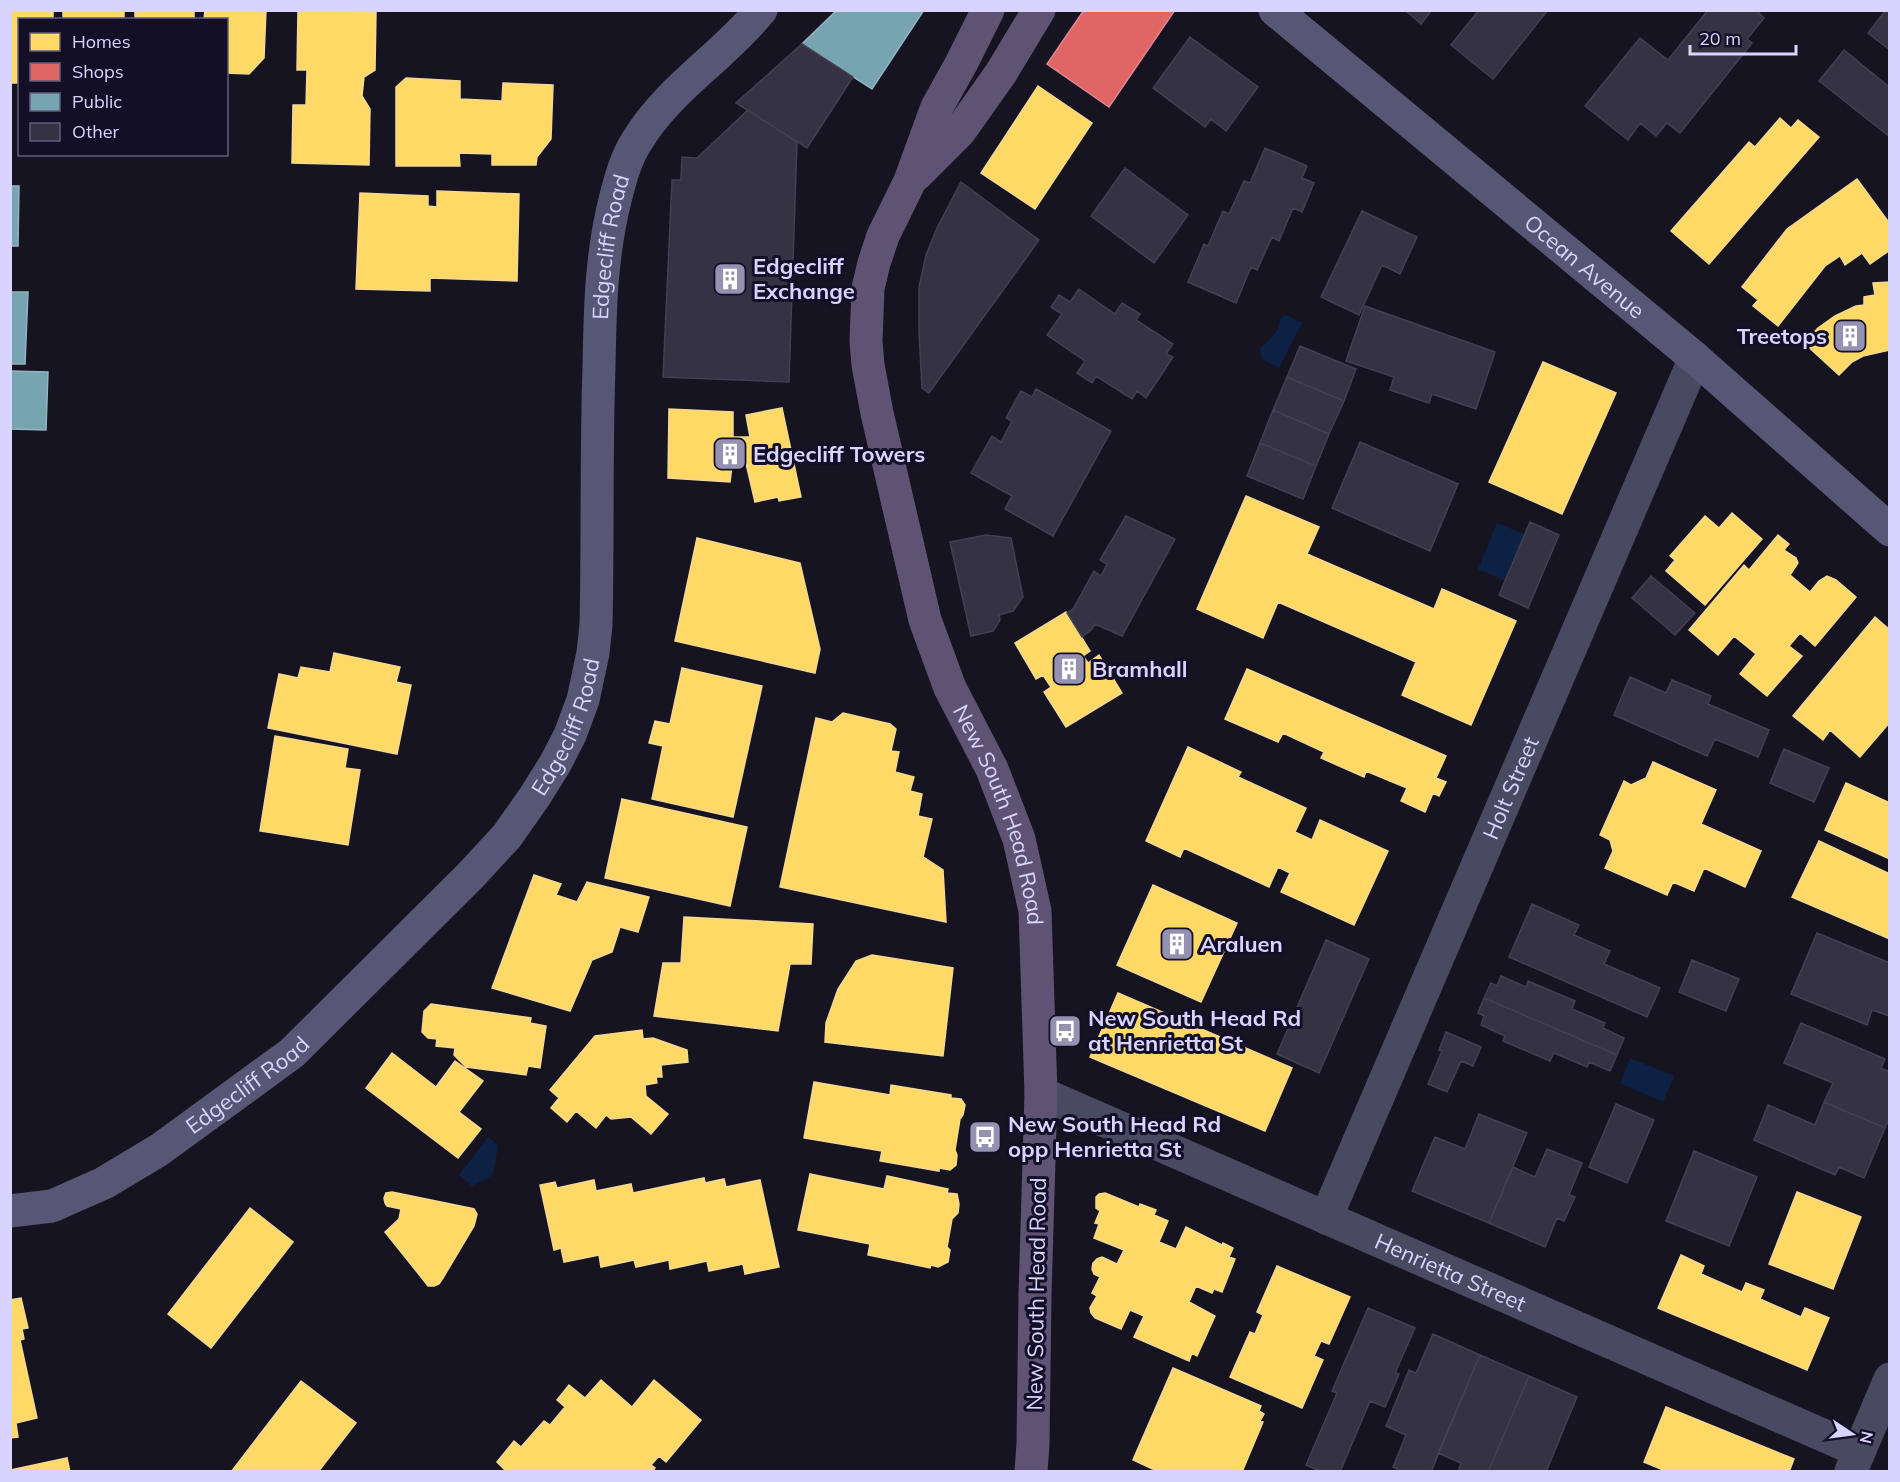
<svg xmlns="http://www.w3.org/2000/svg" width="1900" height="1482" viewBox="0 0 1900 1482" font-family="Mulish,sans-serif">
  <rect width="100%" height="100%" fill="#161421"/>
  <path fill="#0d2144" d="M1282 316H1288L1302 323 1279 368 1262 359 1260 348C1266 343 1274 337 1277 330 1280 324 1278 321 1282 316Z
    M1497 523 1524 534 1505 581 1478 569Z
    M1630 1058 1674 1076 1663 1102 1620 1083Z
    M488 1137 498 1145 493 1175 472 1186 459 1175Z"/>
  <path fill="#ffd966" stroke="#f4d894" stroke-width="1.5" d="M10 10H53V20H20V83H10Z
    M63 10H124V20H63Z
    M135 10H194V20H135Z
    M205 10H266L264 58 249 74 226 73V20H204Z
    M298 10 376 12 375 70 364 77 362 96 370 109 369 165 292 163 293 105H306L307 70H297Z
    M406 78 460 81V99L502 101 503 83 553 85 551 139 537 157 536 165H492V154L459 153 460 166H396V87Z
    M1038 86 1092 123 1035 209 981 173Z
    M1780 118 1791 128 1798 120 1819 137 1709 264 1671 231 1749 142 1755 147Z
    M1857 179 1890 224V250L1870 264 1862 253 1845 265 1840 256 1825 266 1778 326 1753 306 1758 300 1742 287 1787 229Z
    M437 191 519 194 517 281 430 278V291L356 289 360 193 428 196V206L437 207Z
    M1890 282V350L1863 356 1852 362 1839 375 1804 343 1818 328 1835 316 1856 306 1864 305V297L1875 295 1873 283Z
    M1543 362 1616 393 1562 514 1489 482Z
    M782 408 801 497 779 501 778 497 755 502 745 459 733 458 730 482 668 478 669 409 733 412V437H750L746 415Z
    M1246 496 1319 527 1307 554 1434 609 1442 589 1516 621 1471 725 1402 695 1416 662 1278 602 1263 638 1197 609Z
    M1732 513 1762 539 1705 605 1666 571 1675 560 1670 556 1705 516 1719 528Z
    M1778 535 1789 544 1784 550 1796 558 1798 563 1790 575 1810 592 1819 581 1827 576 1836 580 1856 597 1815 646 1800 633 1789 646 1802 656 1767 696 1740 674 1756 654 1734 636 1718 655 1689 630 1744 565 1749 570Z
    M697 538 800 563 820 649 815 673 675 641Z
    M1066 612 1090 651 1083 656 1088 663 1099 655 1122 693 1066 727 1044 692 1051 687 1043 675 1036 679 1015 643Z
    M1875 617 1890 630V722L1860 757 1830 730 1823 740 1793 716Z
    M334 653 400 667 396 682 411 685 397 754 268 728 279 674 298 678 301 667 330 672Z
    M682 668 762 686 733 817 652 799 663 746 649 743 655 721 670 724Z
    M1247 669 1446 756 1436 778 1446 782 1439 796 1433 793 1425 812 1401 801 1407 788 1366 771 1364 777 1321 758 1324 752 1283 733 1278 742 1225 719Z
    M843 713 890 724 896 729 891 751 899 752 895 772 914 777 910 791 922 794 918 816 932 819 923 857 943 870 946 922 780 887 816 718 832 722Z
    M275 736 348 749 345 768 360 770 348 845 260 831Z
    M1188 747 1241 772 1238 777 1306 808 1295 832 1312 840 1320 820 1388 851 1354 925 1281 892 1290 873 1278 867 1269 887 1184 848 1180 857 1146 841Z
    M1653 762 1716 790 1701 824 1761 851 1745 887 1704 868 1694 891 1673 882 1667 895 1605 868 1613 851 1610 840 1600 835 1624 781 1631 785 1646 778Z
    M1846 783 1890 803V859L1825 830Z
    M622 799 747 827 730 906 605 878Z
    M1819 841 1890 874V939L1792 897Z
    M534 875 561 884 556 895 577 902 587 882 649 897 638 932 620 927 612 952 592 960 570 1011 492 988Z
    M1153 885 1237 923 1201 1002 1117 965Z
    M684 917 813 924 811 964H790L778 1031 654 1016 663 963H681Z
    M872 955 953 968 943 1056 825 1042 826 1023 838 989 856 961Z
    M1118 993 1292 1068 1265 1131 1090 1057Z
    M431 1004 531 1018 530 1023 546 1026 540 1068 528 1066 526 1075 466 1067 454 1055 455 1048 436 1046 437 1039 428 1038 422 1032 424 1011Z
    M642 1030 643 1039 653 1038 687 1050 688 1062 661 1065 662 1077H656L657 1083 645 1085 646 1096 668 1114 651 1134 631 1117 611 1119 606 1115 596 1128 576 1111 567 1122 551 1108 559 1098 550 1090 595 1036Z
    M392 1053 436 1087 455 1061 483 1081 459 1112 481 1129 458 1158 366 1088Z
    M814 1082 890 1095 891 1085 951 1095V1098L961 1099 965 1105 963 1115 960 1119 955 1150 957 1155 956 1165 950 1170 939 1168V1171L880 1161 882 1151 804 1138Z
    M810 1174 884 1189 887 1176 948 1189 947 1193 957 1194 959 1204 958 1213 952 1219 947 1247 950 1250 948 1262 938 1267 931 1265 930 1268 868 1255 870 1244 798 1230Z
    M704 1178 705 1183 724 1179 726 1187 760 1180 779 1267 745 1274 743 1264 709 1271 707 1261 670 1269 669 1260 636 1267 634 1260 601 1267 599 1255 564 1262 561 1248 554 1250 540 1185 555 1182 557 1188 594 1180 596 1191 631 1184 633 1193Z
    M392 1192 470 1208 474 1209 477 1214 474 1226 443 1278 439 1284 434 1286H428L425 1282 385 1232 399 1219 401 1209 387 1206 385 1203 384 1198 386 1193Z
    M1797 1192 1861 1217 1833 1289 1769 1264Z
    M1105 1193 1139 1207 1140 1204 1156 1210 1154 1215 1168 1221 1159 1242 1176 1249 1186 1227 1222 1245 1223 1243 1233 1248 1229 1257 1235 1259 1222 1292 1214 1289 1212 1293 1196 1286 1189 1302 1215 1316 1197 1356 1192 1353 1189 1361 1134 1337 1144 1316 1130 1310 1121 1329 1095 1318 1091 1313 1090 1308 1097 1296 1092 1293 1100 1277 1094 1274 1092 1269 1093 1263 1097 1259 1102 1257 1117 1264 1124 1250 1094 1238 1099 1224 1095 1223 1100 1211 1096 1208V1197L1099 1194Z
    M250 1208 293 1242 211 1348 168 1314Z
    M1681 1255 1704 1266 1701 1274 1742 1292 1746 1283 1764 1290 1760 1299 1801 1317 1805 1308 1829 1318 1807 1370 1658 1308Z
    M1277 1266 1350 1297 1329 1344 1321 1341 1314 1356 1323 1360 1302 1408 1230 1377 1250 1332 1255 1334 1263 1315 1257 1312Z
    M21 1298 28 1328 22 1329 24 1339 20 1340 37 1418 16 1423 18 1437 10 1438V1300Z
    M1173 1368 1261 1406 1259 1411 1264 1414 1260 1421 1263 1422 1242 1472H1159L1133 1460Z
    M601 1380 632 1407 654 1380 701 1420 666 1462 659 1456 651 1465 655 1468 652 1472H507L497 1462 514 1441 521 1447 544 1421 550 1425 565 1407 557 1400 569 1385 585 1398Z
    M301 1381 356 1423 318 1472H231Z
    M1666 1407 1794 1459 1789 1472H1668L1644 1462Z
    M67 1458 70 1472H10V1470Z"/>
  <path fill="#e06666" stroke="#de8794" stroke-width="1.5" d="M1084 10H1175L1109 107 1047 64Z"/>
  <path fill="#76a5af" stroke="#94b3c7" stroke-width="1.5" d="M837 10H924L872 89 802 44Z
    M10 186H19L18 246H10Z
    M10 292H28L25 364H10Z
    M10 371 48 372 46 430 10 429Z"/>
  <path fill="#343243" stroke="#433f54" stroke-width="1.5" d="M1405 10H1432L1421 24Z
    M1479 10H1548L1493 79 1451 45Z
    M1708 10H1756L1764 18 1747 39 1752 43 1680 133 1667 123 1656 136 1640 123 1628 140 1585 106 1640 38 1668 60Z
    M1886 10H1890V50L1868 33Z
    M1190 37 1258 87 1226 131 1211 119 1205 127 1153 88Z
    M802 44 853 77 807 148 736 103Z
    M1844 50 1888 86 1890 84V137L1819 81Z
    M748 110 797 142 789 382 663 377 672 180H681L682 157 697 158Z
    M1265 148 1307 166 1302 178 1314 183 1302 212 1293 208 1279 241 1272 237 1257 270 1251 267 1236 303 1188 282 1204 244 1208 246 1223 211 1229 214 1244 181 1250 183Z
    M1125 168 1188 215 1154 263 1091 216Z
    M961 182 1039 240 929 393 922 388 919 332V287L926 255 937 228Z
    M1362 211 1417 237 1400 274 1382 265 1359 315 1321 297Z
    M1079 289 1115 314 1122 303 1140 314 1136 320 1173 344 1166 354 1173 357 1146 398 1137 391 1132 399 1096 376 1092 383 1077 373 1085 361 1047 335 1062 314 1051 307 1059 295 1070 302Z
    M1365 306 1495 352 1476 409 1432 394 1429 403 1390 390 1394 377 1346 361Z
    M1300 346 1356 369 1344 401 1287 377Z
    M1287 377 1344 401 1329 434 1273 410Z
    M1036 389 1111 431 1053 536 1005 509 1012 496 971 473 992 436 1001 442 1012 421 1006 418 1021 391 1032 397Z
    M1273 410 1329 434 1316 466 1260 443Z
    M1360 442 1458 484 1430 551 1332 508Z
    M1260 443 1316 466 1303 499 1247 476Z
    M1126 516 1175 539 1122 636 1095 624 1092 629 1082 637 1067 613 1073 609 1094 571 1101 576 1107 564 1100 560Z
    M1530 522 1559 535 1528 608 1499 595Z
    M986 535 1011 538 1023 597 1013 611 999 615 1000 620 993 631 971 636 950 542Z
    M1651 576 1695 613 1675 635 1632 598Z
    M1630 677 1666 693 1672 680 1711 696 1708 704 1769 730 1758 757 1715 739 1707 756 1614 715Z
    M1784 749 1829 768 1814 802 1770 783Z
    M1532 904 1579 925 1574 935 1610 951 1604 964 1660 988 1647 1017 1509 957Z
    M1817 933 1890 963 1889 1016 1872 1010 1867 1025 1791 994Z
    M1326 940 1369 959 1319 1073 1277 1054Z
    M1692 960 1739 979 1726 1011 1679 992Z
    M1501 976 1526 987 1528 981 1575 1001 1572 1009 1605 1023 1603 1028 1624 1038 1617 1055 1484 998 1491 983 1497 986Z
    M1484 998 1617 1055 1610 1071 1589 1062 1587 1067 1554 1053 1550 1061 1503 1041 1505 1036 1481 1025 1484 1016 1478 1013Z
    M1801 1023 1885 1059 1881 1068 1890 1072V1117L1885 1128 1824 1102 1833 1083 1784 1063Z
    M1446 1032 1481 1047 1473 1066 1461 1061 1447 1092 1428 1084 1442 1051 1439 1050Z
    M1824 1102 1885 1128 1864 1178 1839 1167 1835 1175 1754 1140 1768 1105 1815 1125Z
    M1616 1104 1654 1120 1627 1183 1589 1167Z
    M1479 1114 1527 1133 1489 1223 1412 1191 1435 1137 1465 1149Z
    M1547 1149 1582 1163 1569 1195 1575 1197 1564 1221 1557 1218 1545 1247 1489 1223 1513 1167 1535 1177Z
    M1694 1151 1757 1177 1729 1246 1666 1221Z
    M1368 1308 1415 1328 1395 1373 1399 1374 1385 1407 1370 1401 1340 1472H1322L1306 1465 1337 1393 1332 1391Z
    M1433 1334 1480 1355 1431 1472H1403L1393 1467 1406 1435 1386 1426 1409 1370 1416 1373Z
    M1480 1355 1529 1376 1488 1472H1458L1461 1463 1438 1453Z
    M1529 1376 1577 1397 1546 1472H1488Z"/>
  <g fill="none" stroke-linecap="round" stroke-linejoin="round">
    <g stroke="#4a4962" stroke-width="33">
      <path id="s1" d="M1041 1093 1859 1451"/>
      <path id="s2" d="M1326 1218 1695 358"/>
      <path d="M1851 1471 1890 1379"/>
    </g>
    <g stroke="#575674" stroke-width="33">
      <path id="s3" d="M1275 10 1695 358 1890 530"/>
      <path id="s4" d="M10 1211 52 1206 104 1183 159 1150 292 1053 471 875 507 836 535 796 555 764 570 735 583 700 593 653 596 625C598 539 596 453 599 367 600 308 601 254 616 196 621 177 626 158 637 141 668 89 723 57 761 10"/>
    </g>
    <g stroke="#5e5373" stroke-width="33">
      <path id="s5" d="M988 10 961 64 937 107 910 181 883 236 874 263 868 288 866 341 868 365 877 413 925 620 950 688 992 769 1019 839 1035 911 1041 1093 1035 1295 1033 1444 1031 1472"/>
      <path d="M917 174 960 131 1001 73 1039 10"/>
    </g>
  </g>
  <defs>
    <g id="building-square" transform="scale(1.725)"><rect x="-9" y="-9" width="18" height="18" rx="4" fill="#9591b1" stroke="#130f26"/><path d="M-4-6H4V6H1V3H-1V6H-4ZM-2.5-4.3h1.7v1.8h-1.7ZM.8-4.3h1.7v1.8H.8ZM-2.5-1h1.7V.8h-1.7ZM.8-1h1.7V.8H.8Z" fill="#fff"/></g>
    <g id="bus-square" transform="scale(1.725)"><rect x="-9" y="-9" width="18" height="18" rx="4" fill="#9591b1" stroke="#130f26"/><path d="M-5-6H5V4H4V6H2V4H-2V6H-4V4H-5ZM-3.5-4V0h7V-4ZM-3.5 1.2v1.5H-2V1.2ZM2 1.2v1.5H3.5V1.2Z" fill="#fff"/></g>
  </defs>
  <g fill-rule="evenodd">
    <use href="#building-square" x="730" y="279"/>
    <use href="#building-square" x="1850" y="336"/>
    <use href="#building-square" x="730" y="454"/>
    <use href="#building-square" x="1069" y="669"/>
    <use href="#building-square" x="1177" y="944"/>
    <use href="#bus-square" x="1065" y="1031"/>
    <use href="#bus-square" x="985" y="1137"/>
  </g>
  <g text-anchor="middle" stroke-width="6" stroke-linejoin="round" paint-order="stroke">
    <g font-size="22" fill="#d9d4ff" stroke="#130f26">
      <text dy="8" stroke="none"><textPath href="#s4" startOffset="1245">Edgecliff Road</textPath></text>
      <text dy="8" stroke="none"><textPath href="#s3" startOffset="402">Ocean Avenue</textPath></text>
      <text dy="8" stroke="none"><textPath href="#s4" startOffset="759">Edgecliff Road</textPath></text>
      <text dy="8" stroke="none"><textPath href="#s2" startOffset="468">Holt Street</textPath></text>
      <text dy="8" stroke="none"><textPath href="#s5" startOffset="852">New South Head Road</textPath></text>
      <text dy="8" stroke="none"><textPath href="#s4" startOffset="273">Edgecliff Road</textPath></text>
      <text dy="8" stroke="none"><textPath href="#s1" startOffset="447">Henrietta Street</textPath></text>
      <text transform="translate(1036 1294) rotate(-89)" y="8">New South Head Road</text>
    </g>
    <g font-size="22" font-weight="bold" fill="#d9d4ff" stroke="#130f26" text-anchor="start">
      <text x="753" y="274">Edgecliff<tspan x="753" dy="25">Exchange</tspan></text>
      <text x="1827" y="344" text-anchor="end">Treetops</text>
      <text x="753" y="462">Edgecliff Towers</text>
      <text x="1092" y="677">Bramhall</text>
      <text x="1200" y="952">Araluen</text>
      <text x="1088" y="1026">New South Head Rd<tspan x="1088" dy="25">at Henrietta St</tspan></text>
      <text x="1008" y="1132">New South Head Rd<tspan x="1008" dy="25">opp Henrietta St</tspan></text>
    </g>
  </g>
  <rect width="1900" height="1482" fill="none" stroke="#d9d4ff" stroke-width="24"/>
  <rect x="18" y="18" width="210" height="138" fill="#130f26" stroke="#625e7d" stroke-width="1.5"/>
  <rect x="30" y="33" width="30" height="18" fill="#ffd966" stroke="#625e7d" stroke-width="1.5"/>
  <text x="72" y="48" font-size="18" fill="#d9d4ff">Homes</text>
  <rect x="30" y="63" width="30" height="18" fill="#e06666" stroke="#625e7d" stroke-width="1.5"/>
  <text x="72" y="78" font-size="18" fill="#d9d4ff">Shops</text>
  <rect x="30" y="93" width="30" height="18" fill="#76a5af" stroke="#625e7d" stroke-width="1.5"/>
  <text x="72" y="108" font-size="18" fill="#d9d4ff">Public</text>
  <rect x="30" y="123" width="30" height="18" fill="#343243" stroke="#625e7d" stroke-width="1.5"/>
  <text x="72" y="138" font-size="18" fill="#d9d4ff">Other</text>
  <g transform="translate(1852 1434) rotate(103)" stroke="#130f26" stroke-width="4.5" paint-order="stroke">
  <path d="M0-4.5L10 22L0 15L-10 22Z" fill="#d9d4ff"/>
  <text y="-9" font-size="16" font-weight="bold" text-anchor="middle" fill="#d9d4ff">N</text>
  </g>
  <path d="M1690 45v9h106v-9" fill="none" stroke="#d9d4ff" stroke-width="3"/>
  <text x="1699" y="45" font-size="18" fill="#d9d4ff" stroke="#130f26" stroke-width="4.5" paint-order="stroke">20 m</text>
</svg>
